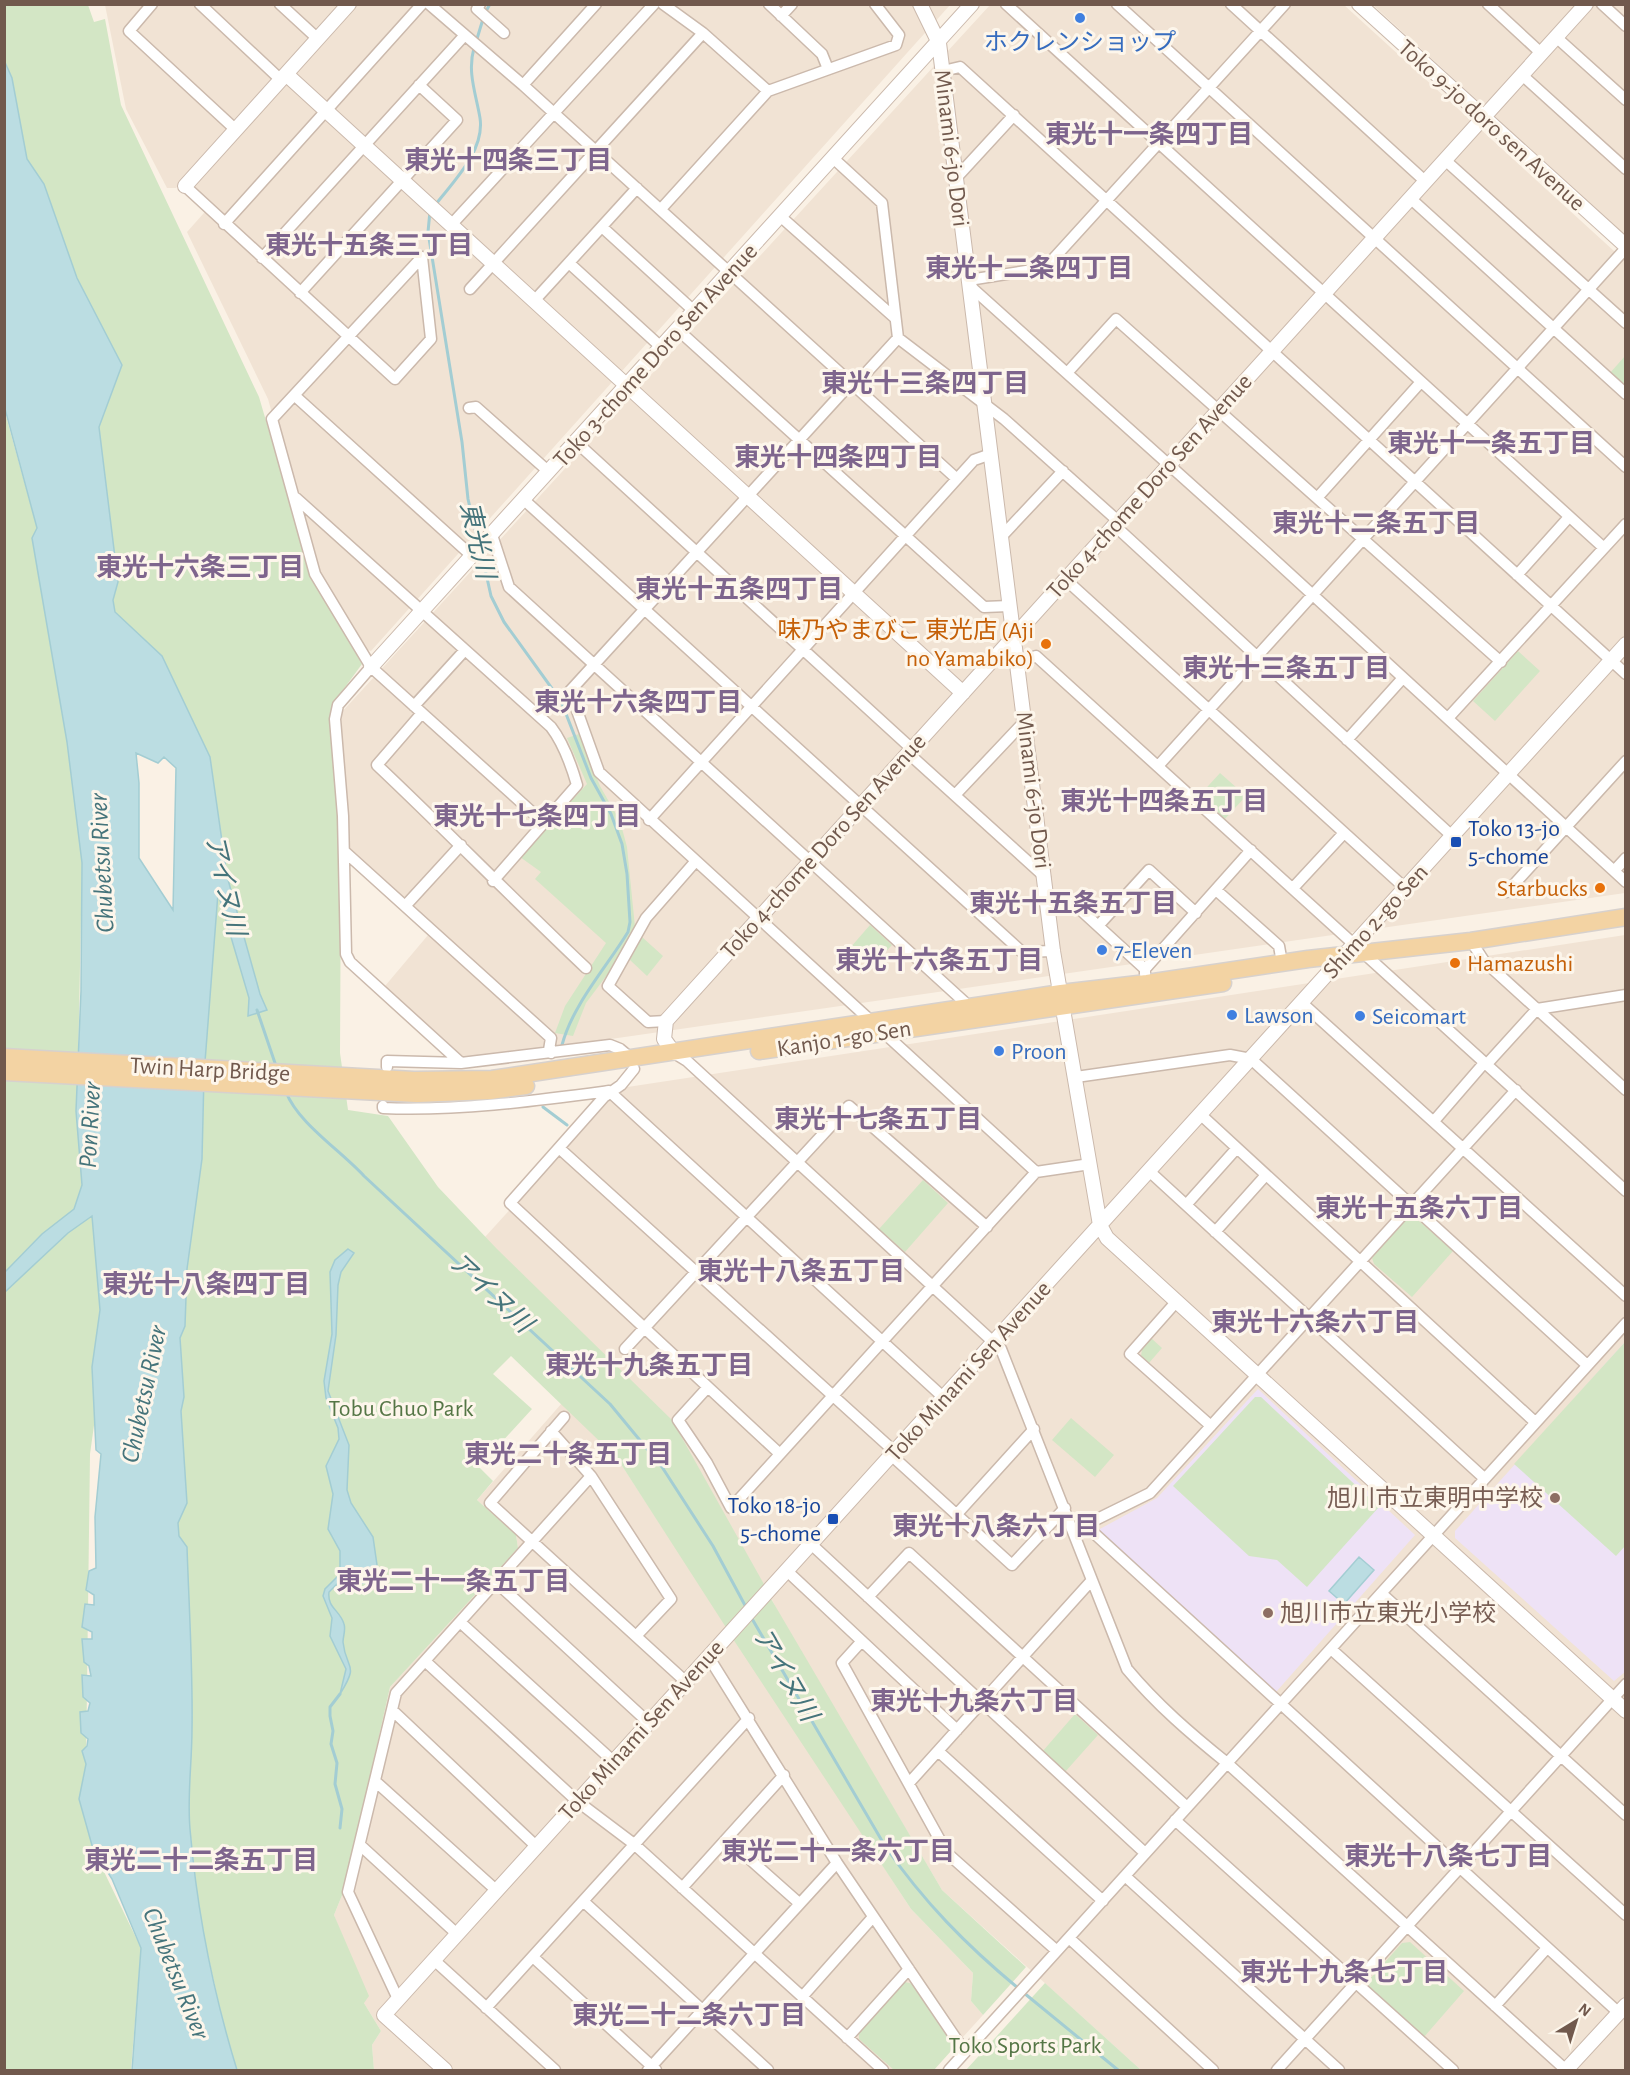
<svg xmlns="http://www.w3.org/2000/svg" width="1630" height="2075" viewBox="0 0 1630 2075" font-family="'Alegreya Sans','Noto Sans JP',sans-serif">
  <rect width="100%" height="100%" fill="#faf1e5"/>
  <path fill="#f1e3d4" d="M105 5H950L371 651 365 649 316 570 268 399 187 232 211 205 183 179 176 188H167L126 109Z
    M990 5H1344L1625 261V893L465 1060 385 986 434 928 347 849 341 713Z
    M1373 5H1625V235Z
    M1625 935V2070H1141L942 1890 782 1620 765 1586 485 1237 621 1088Z
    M562 1403 617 1458 911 1909 973 1973 971 2001 983 2015 933 2070H374L372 2045 381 2031 364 2003 334 1915 345 1888 390 1687 518 1548 516 1535 477 1500Z"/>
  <path fill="#eee2f6" d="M1625 1342V1672L1614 1681 1455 1538V1531Z
    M1258 1389 1415 1535 1276 1692 1098 1530 1157 1498Z"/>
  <path fill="#d3e6c5" d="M5 5H88L94 22 105 19 121 105 259 397 311 574 362 664 332 705 341 852 340 1053 348 1110 388 1116 438 1187 497 1249 672 1420 765 1586 727 1629 617 1458 511 1356 493 1374 532 1409 479 1467 493 1481 477 1500 516 1535 518 1548 390 1687 345 1888 334 1915 369 1996 364 2003 381 2031 372 2045 374 2070H237L225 2031 200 1919 190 1829 178 1523 187 1503 181 1411 184 1397 180 1338 185 1326 187 1269 202 1159 204 1075 217 891 227 876 210 757 162 656 115 613 113 600 118 582 99 427 122 365 77 278 44 184 27 159 12 78 5 61Z
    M1625 356V387L1610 373Z
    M4 409 37 528 32 538 67 742 82 863 78 1069 114 1282 90 1454 86 1764 79 1799 93 1849 141 1948 131 2070H5Z
    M1518 651 1540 671 1495 721 1473 701Z
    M579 734 600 786 620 821 627 847 635 927 610 971 586 1003 573 1036 555 1033 565 1006 606 943 535 879 541 872 520 857 587 784 567 738Z
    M1220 773 1246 796 1224 820 1198 797Z
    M870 925 892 945 872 967 850 948Z
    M642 937 663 956 647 976 630 960Z
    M923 1180 948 1203 905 1252 879 1229Z
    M1411 1214 1453 1251 1412 1297 1374 1264 1372 1258Z
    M1151 1338 1162 1348 1149 1363 1141 1356 1142 1349Z
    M1625 1342 1626 1545 1616 1556 1514 1464Z
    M1255 1397H1261L1379 1507 1307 1587 1277 1560 1249 1556 1173 1486Z
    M1071 1418 1114 1455 1095 1477 1052 1440Z
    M770 1597 942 1890 1026 1967 983 2015 971 2001 973 1973 911 1909 733 1639Z
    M1075 1714 1098 1735 1065 1772 1042 1752Z
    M1410 1942 1464 1991 1424 2037 1369 1989 1368 1981 1402 1943Z
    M905 1982 913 1984 952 2044 951 2051 934 2070H894L859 2039V2033Z
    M1045 1983 1141 2070H966Z"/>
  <path fill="#bbdde2" stroke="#a3cdd3" stroke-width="1.5" fill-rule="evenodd" d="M4 60 12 78 27 159 44 184 77 278 122 365 99 427 118 582 113 600 115 612 162 656 210 757 227 876 260 994 267 1010 248 1016 249 998 218 893 204 1075 202 1159 187 1269 185 1326 180 1338 184 1397 181 1411 187 1503 178 1523 179 1536 187 1547C189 1608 193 1669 192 1729 192 1763 187 1796 190 1829 197 1911 213 1992 237 2070H132L141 1948 112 1879 93 1849 79 1799 86 1764 82 1751 87 1746 88 1739 81 1733 80 1712 88 1711 90 1703 83 1697 82 1675 91 1676 89 1666 84 1662 82 1639H92V1632L82 1627 85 1604 94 1605V1595L86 1590 89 1571 96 1568 95 1517 101 1454 96 1450 92 1367 100 1310 92 1216 68 1233 5 1292V1272L42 1234 74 1209 82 1185 76 1111 81 991 82 863 67 742 32 538 37 528 5 409ZM136 753 158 763 164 757 176 768 173 910 139 858V783Z
    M348 1249 354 1253 341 1272 338 1285 336 1335 328 1391 349 1445 347 1490 351 1503 373 1537 377 1565 372 1578 366 1582 358 1585 340 1581 329 1592C327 1608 340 1610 344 1624 346 1630 343 1636 343 1642 346 1671 360 1662 340 1694L346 1669 330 1636 332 1618 323 1596 325 1589 340 1574V1551L328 1529 333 1494 326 1466 339 1439 338 1428 326 1398 324 1381 332 1334 330 1272 335 1260Z
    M1359 1557 1374 1570 1344 1604 1329 1591Z"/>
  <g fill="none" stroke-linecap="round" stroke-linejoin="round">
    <path stroke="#a3cdd3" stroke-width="3" d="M485 13 490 4
      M476 42 483 19
      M436 204C454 181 485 150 480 118 476 94 467 72 474 48
      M430 211 428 232 462 442 468 499 478 542
      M481 551 491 596 504 622 561 701 591 778 611 814 622 844 627 874 630 922 628 932C606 968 573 1004 562 1045
      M257 1010 276 1066
      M286 1092C298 1123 340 1150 364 1176L610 1404 662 1467 713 1546 747 1609
      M543 1107 567 1125
      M574 1371 580 1365
      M751 1617 885 1846C924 1902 966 1945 1018 1988
      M340 1694 330 1707V1716L333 1731 331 1744 337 1763 335 1784 342 1809 340 1828
      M1024 1993 1118 2070"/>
    <g stroke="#cbb9ac" stroke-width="13">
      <path id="minor" d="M152 4 129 31 236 130
        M200 4 281 80
        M280 4 318 39
        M429 4 523 85 957 479
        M480 4 477 9 504 33
        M663 4 703 33 768 91
        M769 4 822 54 828 69
        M1006 4 1604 548
        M1117 4 1626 467
        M1231 4 1426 182
        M1488 4 1541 53
        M1602 4 1626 26
        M781 16 792 4
        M1556 37 1626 100
        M943 71 960 67 1626 674
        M1522 75 1626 169
        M523 85 596 4
        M833 158 882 203 898 338 1004 419 1118 521
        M1445 160 1626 323
        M956 178 1014 115
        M185 186 395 379 431 339 422 257
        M1410 198 1626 394
        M661 209 768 91 896 45 899 35 875 4
        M780 216 895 318
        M224 224 422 4
        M452 224 654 4
        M602 227 694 311
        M422 257 272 419 315 574 371 667 544 823
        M262 258 464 36
        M569 263 661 347
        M969 280 1045 268 1285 4
        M971 287 1266 552 1626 882
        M470 289 703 33
        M300 293 457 120 419 85
        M534 301 637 188
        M677 329 984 607 1009 606
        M1067 373 1116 319 1501 662
        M852 382 570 691 599 772 1036 1172
        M855 385 898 338
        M294 395 472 556
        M469 408 476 407 548 471
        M575 441 912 749
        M296 498 551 727C564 744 571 764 577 785L493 881
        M1317 498 1420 383
        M523 499 1022 952 1053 951
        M1114 525 1452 836
        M492 535 509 587 971 1008
        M1001 537 1063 471
        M1517 575 1569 517
        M1065 579 1405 888
        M1018 663 1036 656 1626 1191
        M371 667 338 705 335 719 343 816 346 954 350 962 461 1063
        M414 706 465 650
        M422 713 377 765C448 832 515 901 586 968
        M1448 718 1626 524
        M1347 740 1402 679
        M908 753 1045 877
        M1158 766 1626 248
        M955 795 1025 721
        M649 820 974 460 991 454
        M344 851 551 1038 549 1050 551 1053
        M1614 871 1626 858
        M1293 888 1344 833
        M1216 890 1279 946 1282 963
        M1507 892 1626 761
        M1048 904 1073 903 1145 969V974
        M406 905 461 845
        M1098 926 1149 870 1196 913
        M1471 941 1484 961 1626 1090
        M1145 969 1251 850
        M1301 1002 1626 1296
        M666 1021 648 1022 608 986 646 918 695 862
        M674 1053 687 1061 1001 1349 1127 1669C1157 1705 1191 1734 1227 1763L1566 2070
        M1487 1064 1537 1009 1626 995
        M387 1067V1061L461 1063 610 1045 620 1049 632 1059
        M634 1069 621 1085 604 1097 510 1203 780 1454
        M1076 1077 1230 1055 1251 1059 1587 1365
        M609 1091 943 1397
        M383 1106V1108C459 1111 533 1101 609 1091
        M1200 1114 1535 1422
        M1434 1121 1485 1062
        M559 1148 894 1451
        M1149 1171 1484 1478
        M1186 1205 1237 1148
        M1215 1232 1266 1175
        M1177 1301 1130 1354 1211 1426
        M625 1349 849 1106 987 1227
        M708 1387 678 1420 707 1463 731 1508 1036 1172 1090 1164
        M564 1417 490 1503 685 1681
        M551 1431 591 1476 671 1599 636 1636
        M891 1455 1012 1565 1065 1508
        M957 1514 1034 1429
        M1085 1525 1619 2013
        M1081 1527 1150 1493 1516 1090
        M811 1544 1145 1853
        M787 1571 957 1730
        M497 1583 649 1723
        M1382 1594 1626 1815
        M868 1597 909 1553 1187 1807
        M460 1622 613 1761
        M861 1642 842 1663 947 1853 1057 1951
        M1331 1649 1626 1915
        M708 1656 837 1863 965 2052
        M425 1661 577 1801 634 1844 883 2070
        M392 1710 536 1846
        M938 1751 1103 1901
        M375 1781 496 1890
        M909 1783 1092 1580
        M1175 1820 1453 2070
        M727 1839 799 1903
        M360 1845 457 1934
        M1125 1876 1339 2070
        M682 1888 784 1775
        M583 1901 768 2070
        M1069 1938 1213 2070
        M533 1957 656 2070
        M434 1960 555 2070
        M802 1997 873 1917
        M398 1999 348 1892 396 1693 591 1476
        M1495 2006 1547 1948
        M486 2008 749 1718
        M847 2038 909 1969
        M648 2070 837 1863
        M949 2070 1626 1323
        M1277 2070 1626 1684"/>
    </g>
    <g stroke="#cbb9ac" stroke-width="16">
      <path id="tertiary" d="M920 4 939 43 1053 951 1100 1225 1107 1238 1626 1711
        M1359 4 1626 246
        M286 74 963 693
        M185 186 349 4
        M371 667 972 4
        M674 1053 664 1039 666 1021 1586 4
        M445 2070 384 2015 1626 644
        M1566 2070 1626 2005"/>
    </g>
    <g stroke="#d7d1cd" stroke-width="19">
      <path id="primary" d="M759 1051 1223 983
        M4 1057 414 1080 492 1079 1061 993 1147 983 1308 959 1471 941 1626 917
        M4 1072 417 1094 490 1091 526 1086"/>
    </g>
    <use href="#minor" stroke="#fff" stroke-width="10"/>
    <use href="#tertiary" stroke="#fff" stroke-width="14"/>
    <use href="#primary" stroke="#f3d3a3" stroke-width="16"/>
  </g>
  <g fill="#3f7fe0" stroke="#fdf6eb" stroke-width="2">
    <circle cx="1080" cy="18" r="6"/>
    <circle cx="1102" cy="950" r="6"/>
    <circle cx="1232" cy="1015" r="6"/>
    <circle cx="1360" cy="1016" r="6"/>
    <circle cx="999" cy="1051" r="6"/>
  </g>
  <g fill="#e8710a" stroke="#fdf6eb" stroke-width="2">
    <circle cx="1046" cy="644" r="6"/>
    <circle cx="1600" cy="888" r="6"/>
    <circle cx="1455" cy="963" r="6"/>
  </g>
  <g fill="#1a4fb4" stroke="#fdf6eb" stroke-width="2">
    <rect x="1450" y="836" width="12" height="12" rx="3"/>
    <rect x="827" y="1513" width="12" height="12" rx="3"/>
  </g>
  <g fill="#8d6e63" stroke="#fdf6eb" stroke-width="2">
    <circle cx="1555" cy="1498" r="6"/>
    <circle cx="1268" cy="1613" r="6"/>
  </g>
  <g text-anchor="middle" stroke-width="6" stroke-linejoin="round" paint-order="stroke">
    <g font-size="24" fill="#366cbe" stroke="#fdf6eb" text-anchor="start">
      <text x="1080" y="50" text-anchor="middle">ホクレンショップ</text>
      <text x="1114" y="958">7-Eleven</text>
      <text x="1244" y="1023">Lawson</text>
      <text x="1372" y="1024">Seicomart</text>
      <text x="1011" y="1059">Proon</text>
    </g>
    <g font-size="24" fill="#71594d" stroke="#fdf6eb">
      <text transform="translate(1492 125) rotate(42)" y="8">Toko 9-jo doro sen Avenue</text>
      <text transform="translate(952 148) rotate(83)" y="8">Minami 6-jo Dori</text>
      <text transform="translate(655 355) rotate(-48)" y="8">Toko 3-chome Doro Sen Avenue</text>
      <text transform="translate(1149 486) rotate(-48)" y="8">Toko 4-chome Doro Sen Avenue</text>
      <text transform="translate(1034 790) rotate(83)" y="8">Minami 6-jo Dori</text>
      <text transform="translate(823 846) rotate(-48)" y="8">Toko 4-chome Doro Sen Avenue</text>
      <text transform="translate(1375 921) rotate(-48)" y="8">Shimo 2-go Sen</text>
      <text transform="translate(844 1038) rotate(-9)" y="8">Kanjo 1-go Sen</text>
      <text transform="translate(210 1069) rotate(3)" y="8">Twin Harp Bridge</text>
      <text transform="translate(968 1371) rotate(-48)" y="8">Toko Minami Sen Avenue</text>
      <text transform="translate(641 1730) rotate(-48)" y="8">Toko Minami Sen Avenue</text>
    </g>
    <g font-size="24" fill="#c56008" stroke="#fdf6eb" text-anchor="end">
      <text x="1034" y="638">味乃やまびこ 東光店 (Aji<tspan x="1034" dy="28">no Yamabiko)</tspan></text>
      <text x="1588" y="896">Starbucks</text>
      <text x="1467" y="971" text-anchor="start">Hamazushi</text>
    </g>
    <g font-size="24" fill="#164399" stroke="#fdf6eb" text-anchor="start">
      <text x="1468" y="836">Toko 13-jo<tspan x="1468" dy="28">5-chome</tspan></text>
      <text x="821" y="1513" text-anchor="end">Toko 18-jo<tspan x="821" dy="28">5-chome</tspan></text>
    </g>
    <g font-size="24" fill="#557646" stroke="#fdf6eb">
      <text x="401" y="1416">Tobu Chuo Park</text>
      <text x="1025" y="2053">Toko Sports Park</text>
    </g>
    <g font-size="24" fill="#785e54" stroke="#fdf6eb" text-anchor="end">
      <text x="1543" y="1506">旭川市立東明中学校</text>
      <text x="1280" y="1621" text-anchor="start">旭川市立東光小学校</text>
    </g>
    <g font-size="26" font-weight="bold" fill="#7e658d" stroke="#fdf6eb">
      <text x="1149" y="143">東光十一条四丁目</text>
      <text x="508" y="169">東光十四条三丁目</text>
      <text x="369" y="254">東光十五条三丁目</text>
      <text x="1029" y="277">東光十二条四丁目</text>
      <text x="925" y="392">東光十三条四丁目</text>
      <text x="1491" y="452">東光十一条五丁目</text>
      <text x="838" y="466">東光十四条四丁目</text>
      <text x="1376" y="532">東光十二条五丁目</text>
      <text x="200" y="576">東光十六条三丁目</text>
      <text x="739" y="598">東光十五条四丁目</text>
      <text x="1286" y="677">東光十三条五丁目</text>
      <text x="638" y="711">東光十六条四丁目</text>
      <text x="1164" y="810">東光十四条五丁目</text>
      <text x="537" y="825">東光十七条四丁目</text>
      <text x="1073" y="912">東光十五条五丁目</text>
      <text x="939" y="969">東光十六条五丁目</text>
      <text x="878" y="1128">東光十七条五丁目</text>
      <text x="1419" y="1217">東光十五条六丁目</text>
      <text x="801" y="1280">東光十八条五丁目</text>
      <text x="206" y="1293">東光十八条四丁目</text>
      <text x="1315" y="1331">東光十六条六丁目</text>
      <text x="649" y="1374">東光十九条五丁目</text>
      <text x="568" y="1463">東光二十条五丁目</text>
      <text x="996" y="1535">東光十八条六丁目</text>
      <text x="453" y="1590">東光二十一条五丁目</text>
      <text x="974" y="1710">東光十九条六丁目</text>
      <text x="838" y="1860">東光二十一条六丁目</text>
      <text x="1448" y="1865">東光十八条七丁目</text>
      <text x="201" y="1869">東光二十二条五丁目</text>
      <text x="1344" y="1981">東光十九条七丁目</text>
      <text x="689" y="2024">東光二十二条六丁目</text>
    </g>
    <g font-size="26" font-style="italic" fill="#45747b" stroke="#fdf6eb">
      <text transform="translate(478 540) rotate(77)" y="9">東光川</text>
      <text transform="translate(101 863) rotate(-93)" y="9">Chubetsu River</text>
      <text transform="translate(226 885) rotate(77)" y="9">アイヌ川</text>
      <text transform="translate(89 1125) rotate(-87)" y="9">Pon River</text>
      <text transform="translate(491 1292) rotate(43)" y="9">アイヌ川</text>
      <text transform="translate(143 1394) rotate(-78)" y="9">Chubetsu River</text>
      <text transform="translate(786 1674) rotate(60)" y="9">アイヌ川</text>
      <text transform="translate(177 1973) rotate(68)" y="9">Chubetsu River</text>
    </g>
  </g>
  <rect width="1630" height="2075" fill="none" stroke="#71594d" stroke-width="12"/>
  <g transform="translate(1576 2021) rotate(38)" stroke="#fdf6eb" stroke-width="4.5" paint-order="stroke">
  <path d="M0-4.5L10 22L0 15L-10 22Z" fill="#71594d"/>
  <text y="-9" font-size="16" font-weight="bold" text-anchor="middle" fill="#71594d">N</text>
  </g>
</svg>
